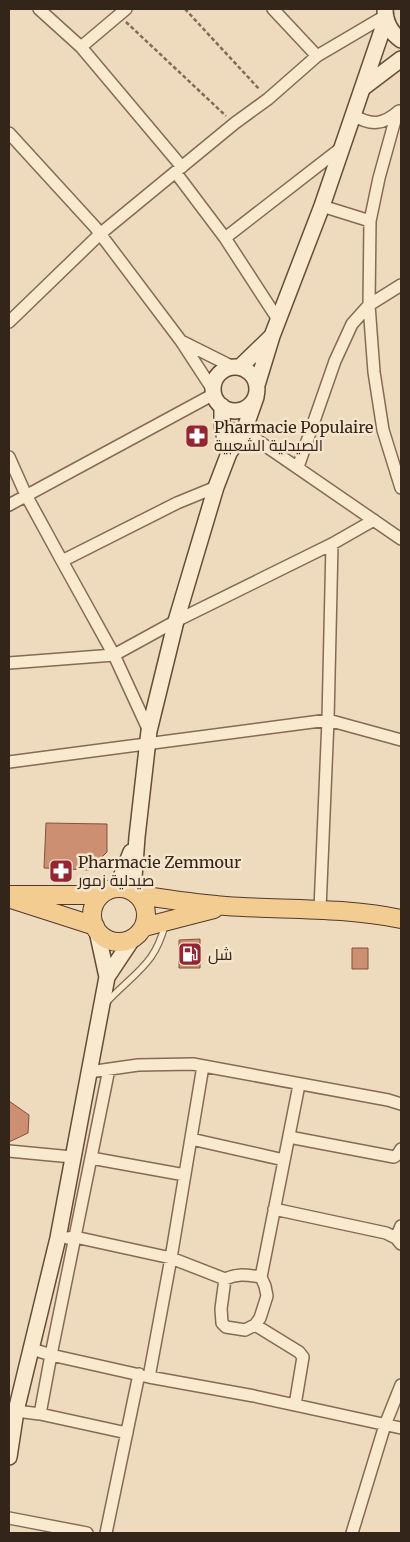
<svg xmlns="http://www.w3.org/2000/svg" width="410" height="1542" viewBox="0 0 410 1542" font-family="Merriweather,Cairo,serif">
  <rect width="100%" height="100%" fill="#eedabc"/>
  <path fill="#cc8f72" stroke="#84523c" d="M46 823 107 824V852L89 870 44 868Z
    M200 939V968H179V940Z
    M352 948H368V969H352Z
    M9 1101 29 1115 28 1133 9 1142Z"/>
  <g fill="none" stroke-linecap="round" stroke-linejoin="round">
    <g stroke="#856b56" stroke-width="8">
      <path id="lane" d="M107 1002C121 986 139 974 151 957 158 947 162 936 165 925"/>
    </g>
    <g stroke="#856b56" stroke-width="14">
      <path id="street" d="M39 9 81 47 182 167
        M273 9 317 56
        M81 47 126 9
        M397 113 379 178 370 221 369 305 374 372 383 430 401 488
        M353 115C371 126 383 125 399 111
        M9 133 95 227 181 341 213 390
        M176 173 225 238 279 321
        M322 206 370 221
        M225 238 341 148
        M9 322 100 234 235 123 268 99 317 56 385 16
        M183 342 233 367
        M222 427 244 431 401 539
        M9 457 26 495 62 561 114 655 149 731
        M298 467 335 361 352 324 369 305 401 285
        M9 505 214 394
        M62 561 177 503 216 487
        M9 663 114 655 176 621 332 544 374 520
        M9 762 328 720 401 740
        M320 909 328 720 332 544
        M89 1072 138 1065 193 1064 388 1100 401 1104
        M289 1137 394 1157 398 1154 401 1149
        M191 1139 284 1160
        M9 1151 72 1157
        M91 1158 185 1175
        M274 1209 386 1233 396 1238 401 1244
        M67 1238 75 1237 171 1258 225 1279C238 1273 247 1275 261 1277
        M396 1238 401 1226
        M225 1279 221 1309 222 1323 226 1327 245 1330 255 1325 260 1318 267 1296 265 1286 261 1277 299 1085
        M255 1325 299 1352 303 1357 295 1405
        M32 1349 51 1355 149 1377 254 1396 401 1428
        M149 1377 171 1258 203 1066
        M16 1411 40 1414 51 1355 109 1069
        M40 1414 127 1433
        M9 1518 87 1533
        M106 1533 139 1374
        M352 1533 385 1425 401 1385"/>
    </g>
    <g stroke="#674c39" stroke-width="18">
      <path id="secondary" d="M385 9C385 22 390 32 401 40
        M364 87 401 59
        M240 367 271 337
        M213 389a22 22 0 1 1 44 0a22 22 0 1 1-44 0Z
        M257 385 272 336 322 206 386 19
        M222 406V427L229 453
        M117 887 131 852
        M133 891 137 837 149 731 176 621 216 487 229 453 244 431 256 397
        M107 977 133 938
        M9 1457 16 1411 58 1238 107 977 97 931"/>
    </g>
    <g stroke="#52392b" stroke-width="20">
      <path id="primary" d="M92 915a27 27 0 1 1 54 0a27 27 0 1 1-54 0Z
        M9 895H101
        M138 895C167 899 196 904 226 906 284 910 343 907 401 919
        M14 900 95 926
        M144 927 214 909"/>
    </g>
    <path stroke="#856b56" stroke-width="2.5" stroke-dasharray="4 2.5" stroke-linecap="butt" d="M185 9 260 90
      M126 22 226 116"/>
    <use href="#lane" stroke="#f9e9cf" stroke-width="5.5"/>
    <use href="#street" stroke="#f9e9cf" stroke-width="11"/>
    <use href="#secondary" stroke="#f9e9cf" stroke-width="15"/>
    <use href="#primary" stroke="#f3cc92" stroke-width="18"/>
  </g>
  <defs>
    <g id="pharmacy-square" transform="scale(1.25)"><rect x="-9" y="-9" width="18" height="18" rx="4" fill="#942631" stroke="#f5e5cc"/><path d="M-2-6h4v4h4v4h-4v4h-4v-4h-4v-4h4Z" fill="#fff"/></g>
    <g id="fuel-square" transform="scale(1.25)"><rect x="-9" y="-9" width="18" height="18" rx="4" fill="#942631" stroke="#f5e5cc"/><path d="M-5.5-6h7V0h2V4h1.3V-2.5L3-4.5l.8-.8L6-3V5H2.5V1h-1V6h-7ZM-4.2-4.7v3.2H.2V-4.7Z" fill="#fff"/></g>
  </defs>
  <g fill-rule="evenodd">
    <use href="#pharmacy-square" x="197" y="436"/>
    <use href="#pharmacy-square" x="61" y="871"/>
    <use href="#fuel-square" x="190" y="954"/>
  </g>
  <g text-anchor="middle" stroke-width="5" stroke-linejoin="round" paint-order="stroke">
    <g font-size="16" fill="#34251b" stroke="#f5e5cc" text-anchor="start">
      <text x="214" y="433">Pharmacie Populaire<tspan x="214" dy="18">الصيدلية الشعبية</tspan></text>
      <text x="78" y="868">Pharmacie Zemmour<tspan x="78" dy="18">صيدلية زمور</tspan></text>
      <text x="208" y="960">شل</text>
    </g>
  </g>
  <rect width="410" height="1542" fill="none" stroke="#34251b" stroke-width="20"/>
</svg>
